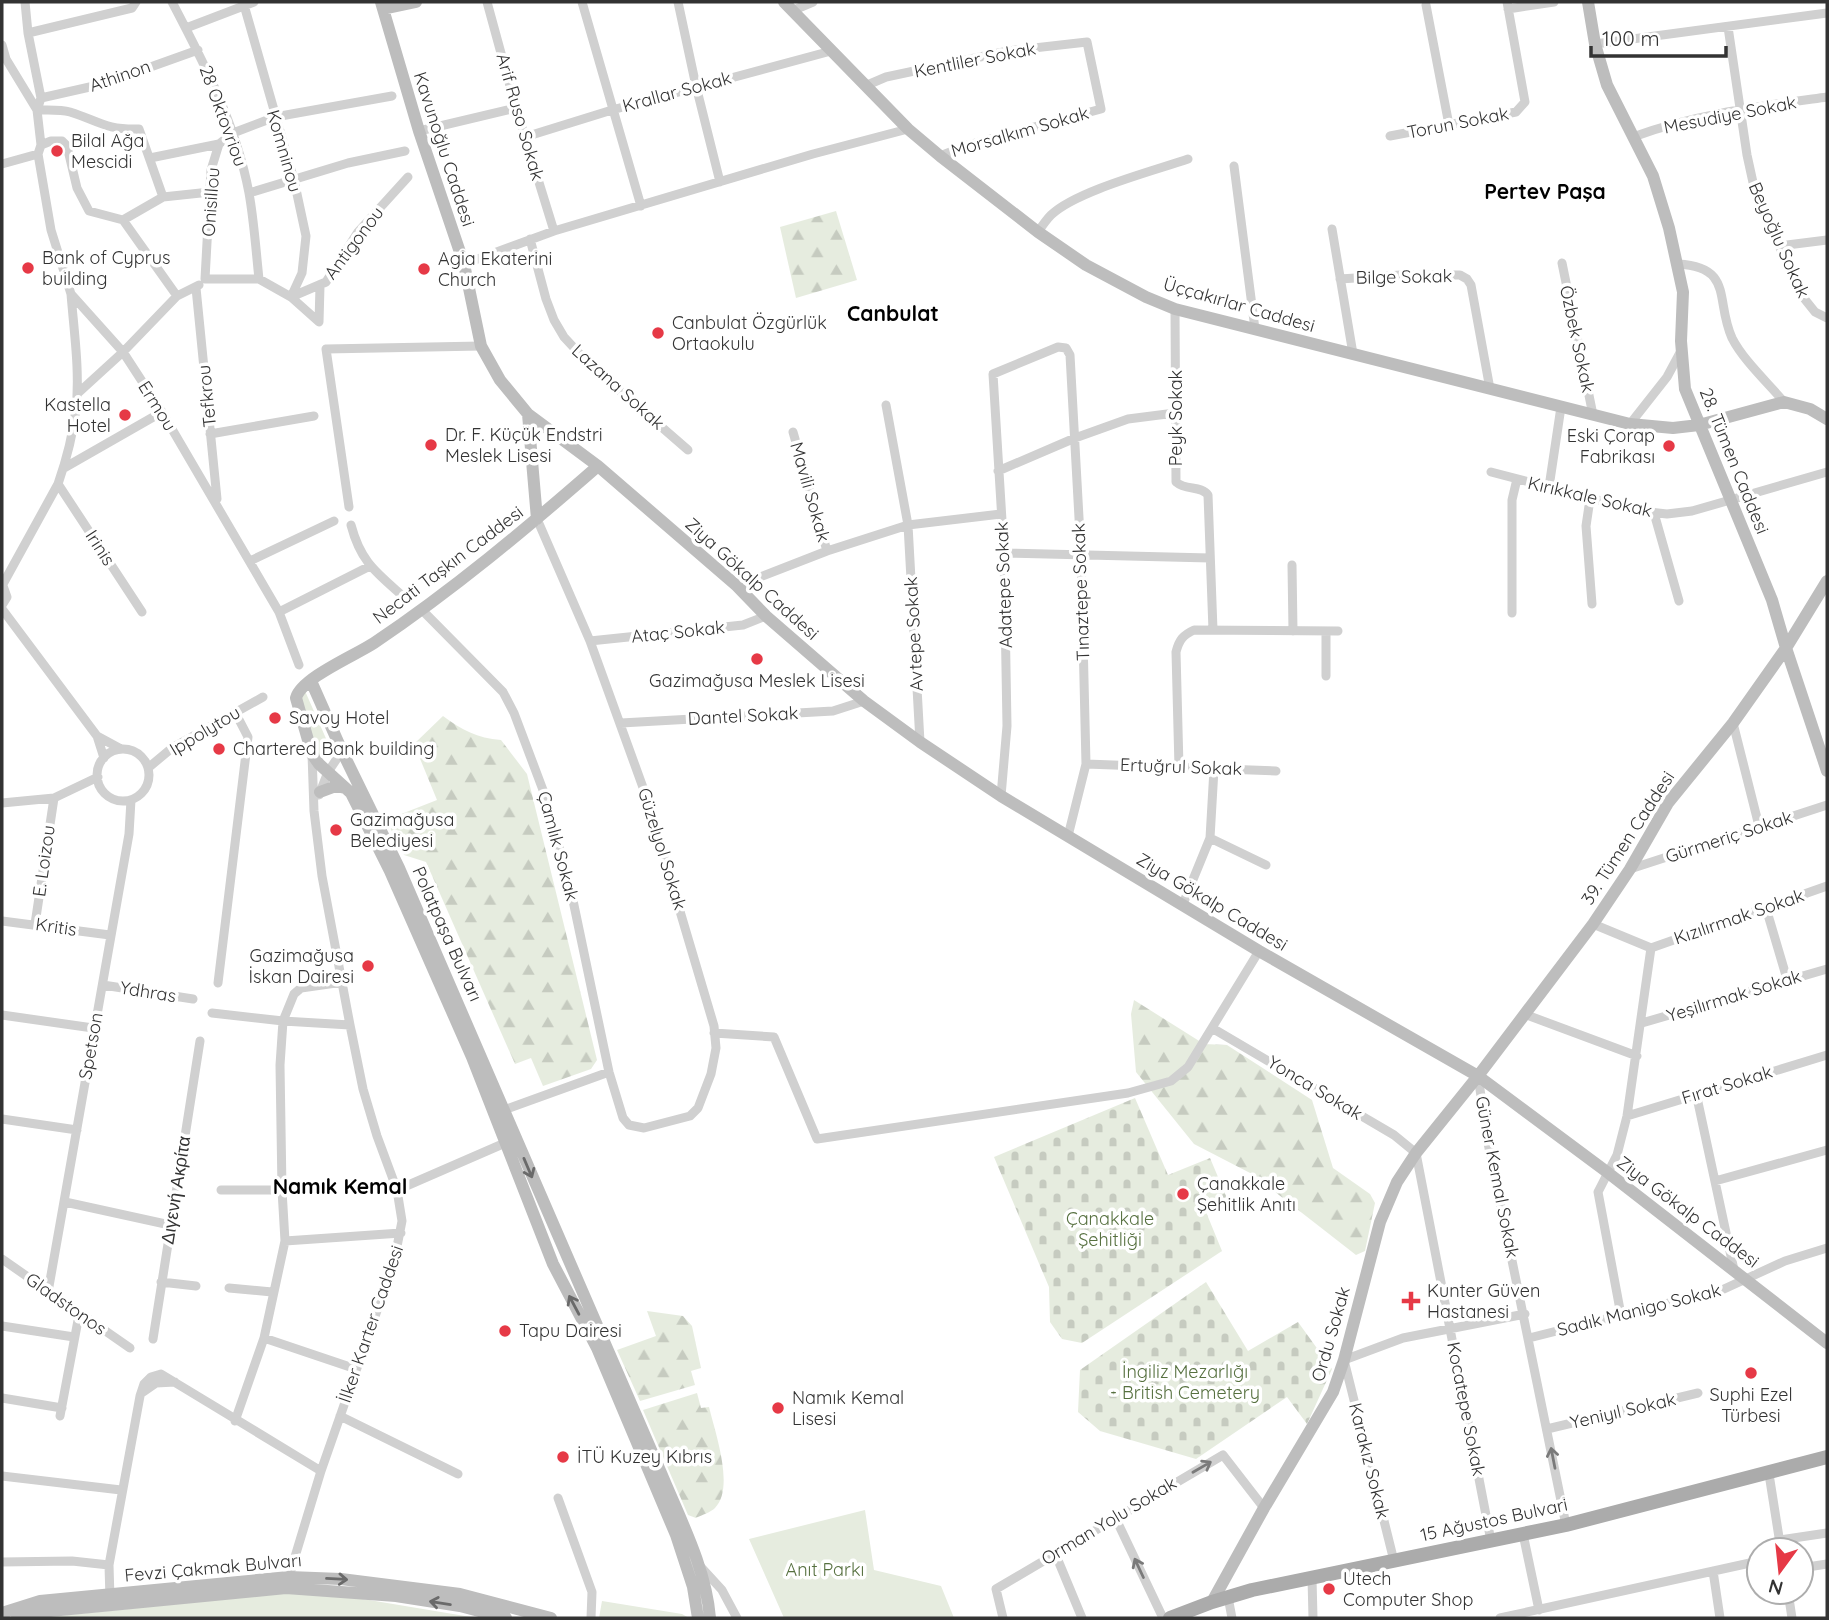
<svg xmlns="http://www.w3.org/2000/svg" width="1829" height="1620" viewBox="0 0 1829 1620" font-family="Quicksand,sans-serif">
  <defs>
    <pattern id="forest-firs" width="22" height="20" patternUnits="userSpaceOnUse" patternTransform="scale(1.75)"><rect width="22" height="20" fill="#e6ecdf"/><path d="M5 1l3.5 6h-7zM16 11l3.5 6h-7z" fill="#c6cbc0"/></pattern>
    <pattern id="cemetery-stones" width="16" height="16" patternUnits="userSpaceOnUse" patternTransform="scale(1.75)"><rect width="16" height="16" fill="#e6ecdf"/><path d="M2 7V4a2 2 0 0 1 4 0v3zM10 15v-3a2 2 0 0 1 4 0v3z" fill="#c6cbc0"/></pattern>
  </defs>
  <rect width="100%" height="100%" fill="#fff"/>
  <path fill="#e6ecdf" d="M305 691 328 743 327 753 318 755 301 701Z
    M865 1510 874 1570 941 1586 954 1618H784L749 1539Z
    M285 1593 363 1599 477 1618H38Z
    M602 1601 682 1614 689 1618H599Z"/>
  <path fill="url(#forest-firs)" d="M836 211 857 280 796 298 780 227Z
    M443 716C462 730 477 738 501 740L527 774 597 1060 591 1069 543 1086 531 1058 515 1064 426 862 404 855 386 820 437 800 414 744Z
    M1134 1000 1204 1044 1227 1045 1312 1100 1333 1168 1370 1194 1375 1203 1365 1251 1356 1255 1252 1174 1194 1144 1136 1072 1131 1014Z
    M647 1311 683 1316 692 1326 701 1368 691 1371 695 1385 640 1401 617 1350 656 1336Z
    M697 1393 701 1408 709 1407C715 1432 735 1488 715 1508 711 1512 702 1515 696 1518L688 1515 643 1410Z"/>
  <path fill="url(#cemetery-stones)" d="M1135 1098 1168 1175 1210 1158 1229 1203 1206 1212 1222 1251 1082 1343 1062 1339 1050 1322 1049 1287 994 1157Z
    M1206 1282 1248 1351 1298 1322 1332 1369 1307 1424 1287 1397 1196 1459 1100 1431 1078 1412 1080 1370Z"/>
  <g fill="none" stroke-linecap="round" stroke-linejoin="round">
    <path stroke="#d0d0d0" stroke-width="9" d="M25 2 28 33 41 98 37 110 41 145 38 154 51 230 71 294 123 352 162 412 279 612 299 665
      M172 2C204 63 236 124 249 193 254 221 256 251 259 279
      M487 2 516 108 554 231
      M582 2 641 206
      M678 2 696 86 720 182
      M244 5 294 180 306 236 302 273 291 297
      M1426 5 1449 125
      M1508 9 1554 2
      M794 10 813 2
      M1728 27 1747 155 1754 187 1799 292 1815 312 1827 318
      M186 28 254 2
      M28 33 132 8 136 2
      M1595 44 1827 13
      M2 45 6 59 37 110C47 110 60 109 70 112 99 121 105 130 139 129L163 197
      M865 86 886 77 1008 51 1087 42 1101 109 968 145 940 156
      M41 98 103 84 198 50
      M419 131 516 108
      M1390 136 1516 112 1525 102 1507 2
      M525 137 612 110 831 51
      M1633 137C1695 114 1762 106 1827 97
      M41 145 51 141H62L67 146 77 188 89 211 123 220 177 296
      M150 158 219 144
      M2 164 38 154
      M1234 166 1255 329
      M249 193 348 163 405 151
      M123 220 163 197 210 192
      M1332 229 1353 354
      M1038 232C1042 226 1046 220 1051 215 1076 191 1153 171 1188 159
      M530 239 546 299 554 320 564 337 589 364 688 450
      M1779 246 1827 240
      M1562 263 1593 415
      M464 264 554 231 813 154 908 129
      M1678 264C1734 267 1715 301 1732 338 1743 360 1769 384 1784 402
      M205 279 211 170 219 144 233 133 275 117 392 96
      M205 279H259L291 297 319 322
      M1340 279 1401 275H1460L1467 279 1471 285 1490 389
      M196 288 217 499
      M291 297 326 282 358 232 408 177
      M1175 309 1176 482C1186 491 1201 485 1208 495L1213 630
      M319 322 320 286
      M77 394 123 352 177 296 199 285
      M886 405 908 525 920 742
      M1630 424 1667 377 1681 351
      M793 432 827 551
      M210 434 314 416
      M64 468 162 412
      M998 471 1075 438 1128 419 1175 413
      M1491 472 1640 511 1667 514 1692 511 1827 472
      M58 484 142 612
      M1549 487 1561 407
      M1590 499 1586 526 1592 604
      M349 507 326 349 481 346
      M1654 513 1679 601
      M351 525C361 563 377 573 405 598
      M1004 553 1210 558
      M250 561 334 521
      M1292 565 1293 631
      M2 583 7 597 2 605
      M3 584 58 484C66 461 73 434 76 409 80 371 74 332 71 294
      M737 586 827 551 908 525 1001 514
      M2 609 97 736 104 758
      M422 610 503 692 514 713 546 798 571 891 609 1072 623 1118 629 1125 644 1128 690 1116 698 1108 711 1074 716 1048 714 1026 645 793 590 641 537 519
      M279 612 370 566
      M1512 613V500L1517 479
      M1326 631V676
      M590 641 743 625 766 616
      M621 723 833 711 864 701
      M1733 723 1759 826
      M97 736 121 749
      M97 775a26 26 0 1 1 52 0a26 26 0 1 1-52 0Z
      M1086 764 1276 771
      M1179 767 1176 652C1179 640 1183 635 1194 630L1338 631
      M148 768 172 748 263 697
      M319 795 328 772 342 751
      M1001 796 1007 726 1004 553 993 374 1058 347 1066 348 1070 355 1081 554 1086 764 1068 836
      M2 803 54 798 98 777
      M1210 838 1266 865
      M1630 869 1827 805
      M1183 904 1210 838 1214 769
      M1766 908 1787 979
      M2 921 110 935
      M35 924 54 798
      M1593 924 1651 948
      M1651 948 1827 886
      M218 983 248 737 235 712
      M103 985 193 999
      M212 1013 283 1021 350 1025
      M1524 1014 1637 1056
      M2 1015 93 1028
      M1642 1023 1827 969
      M1212 1028 1394 1135 1416 1153 1491 1541
      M714 1033 774 1037 817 1139 1128 1093 1171 1081 1188 1067 1259 951
      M1478 1076 1488 1143 1566 1525
      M1696 1093 1734 1270
      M504 1110 609 1072
      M1627 1116 1827 1055
      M2 1119 77 1130
      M1715 1181 1827 1150
      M221 1190H282
      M397 1190 505 1143
      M65 1202 170 1225
      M285 1241 282 1190 280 1065 283 1021 294 994 301 988 343 982
      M2 1259 130 1348
      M161 1282 196 1286
      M229 1288 272 1292
      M48 1292 129 834 131 800
      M1621 1315 1598 1192 1617 1155 1627 1116 1651 948
      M2 1326 74 1337
      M264 1338 356 1369
      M1529 1338 1724 1289 1785 1261 1827 1248
      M153 1339 200 1041
      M143 1392 156 1383 175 1382
      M2 1398 62 1408
      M60 1416 79 1315
      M340 1416 458 1474
      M235 1421 264 1338 285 1241 401 1233
      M1547 1429 1698 1393
      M1769 1474 1781 1550
      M2 1476 121 1490
      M558 1498 592 1592 591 1618
      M1115 1517 1163 1618
      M1523 1534 1539 1610
      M1780 1540 1827 1533
      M1055 1553 1082 1618
      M1394 1561 1344 1360 1403 1338 1525 1314
      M2 1562 72 1561 109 1565
      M700 1566 722 1590 737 1618
      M1801 1568 1827 1564
      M1713 1571 1720 1618
      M1312 1578 1313 1618
      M287 1583 321 1471 394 1262 402 1221 397 1190 377 1136 363 1089 350 1025 322 876 314 811 312 754
      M1788 1592 1792 1618
      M1228 1597 1232 1618
      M110 1599 109 1565 140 1396 144 1384 151 1377 161 1374 321 1471
      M1003 1618 996 1589 1223 1455 1264 1508
      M1500 1618 1759 1561"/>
    <path stroke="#bdbdbd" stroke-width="12" d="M381 2 419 131 464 264 481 346 500 380 528 414 598 466 737 586 766 616 864 701 920 742 1001 796 1259 951 1478 1076 1607 1172 1827 1343
      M784 2 908 129 940 156 1038 232 1086 265 1146 297 1175 309 1630 424 1673 428 1699 425 1784 402 1810 409 1827 419
      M1588 2 1595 44 1607 85 1653 176 1669 228 1683 292 1681 341 1685 389 1772 600 1786 648 1827 771
      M383 9 416 2
      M528 414 537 519
      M598 466C527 528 453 590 374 643 356 655 301 678 296 698L312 754 319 764 351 793 390 871 472 1057 553 1264 597 1348 676 1535 693 1587 698 1618
      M311 681 342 751 399 868 661 1473C680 1519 706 1568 710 1618
      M320 792 336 786 345 788
      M1212 1602 1264 1508 1333 1392 1344 1360 1380 1222 1397 1182 1416 1153 1478 1076 1593 924 1630 869 1668 803 1733 723 1786 648 1827 581
      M2 1613 40 1601 289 1577 341 1579 460 1594 551 1618
      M17 1618 40 1612 286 1588 396 1596 460 1606 506 1618"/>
    <path stroke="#ababab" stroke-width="14" d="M1170 1618 1212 1602 1252 1590 1566 1525 1827 1457"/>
  </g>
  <defs><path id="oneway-shaft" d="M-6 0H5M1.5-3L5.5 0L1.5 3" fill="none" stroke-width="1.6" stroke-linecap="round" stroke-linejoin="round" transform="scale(1.75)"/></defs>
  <g stroke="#6a6a6a">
    <use href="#oneway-shaft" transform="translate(528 1168) rotate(67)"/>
    <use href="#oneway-shaft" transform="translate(574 1305) rotate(-118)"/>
    <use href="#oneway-shaft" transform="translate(337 1579) rotate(3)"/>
    <use href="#oneway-shaft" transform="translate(440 1603) rotate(-171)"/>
  </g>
  <g stroke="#7a7a7a">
    <use href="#oneway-shaft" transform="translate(1553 1458) rotate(-101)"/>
    <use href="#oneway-shaft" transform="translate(1202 1467) rotate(-30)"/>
    <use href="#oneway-shaft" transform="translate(1139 1568) rotate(-115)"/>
  </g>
  <g fill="#e63946" stroke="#fff" stroke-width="2.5">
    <circle cx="57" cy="151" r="7"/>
    <circle cx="28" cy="268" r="7"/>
    <circle cx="424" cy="269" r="7"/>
    <circle cx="658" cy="333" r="7"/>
    <circle cx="125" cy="415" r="7"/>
    <circle cx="431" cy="445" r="7"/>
    <circle cx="1669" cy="446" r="7"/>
    <circle cx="757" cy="659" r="7"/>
    <circle cx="275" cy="718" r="7"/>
    <circle cx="219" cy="749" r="7"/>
    <circle cx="336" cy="830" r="7"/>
    <circle cx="368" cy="966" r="7"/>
    <circle cx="1183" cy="1194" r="7"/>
    <path d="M1407.5 1290.5h7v7h7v7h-7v7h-7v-7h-7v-7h7z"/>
    <circle cx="505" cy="1331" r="7"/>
    <circle cx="1751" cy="1373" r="7"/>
    <circle cx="778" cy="1408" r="7"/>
    <circle cx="563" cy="1457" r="7"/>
    <circle cx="1329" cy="1589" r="7"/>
  </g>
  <g text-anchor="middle" stroke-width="7" stroke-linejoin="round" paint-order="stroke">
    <g font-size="18" fill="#333" stroke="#fff">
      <text transform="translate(975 60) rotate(-11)" y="6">Kentliler Sokak</text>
      <text transform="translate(120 76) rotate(-19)" y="6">Athinon</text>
      <text transform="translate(677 92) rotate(-15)" y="6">Krallar Sokak</text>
      <text transform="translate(1730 115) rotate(-11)" y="6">Mesudiye Sokak</text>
      <text transform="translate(223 116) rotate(70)" y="6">28 Oktovriou</text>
      <text transform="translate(520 117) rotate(74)" y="6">Arif Ruso Sokak</text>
      <text transform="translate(1458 123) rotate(-11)" y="6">Torun Sokak</text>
      <text transform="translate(1020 132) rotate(-16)" y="6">Morsalkım Sokak</text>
      <text transform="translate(444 149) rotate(72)" y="6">Kavunoğlu Caddesi</text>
      <text transform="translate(284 151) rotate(74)" y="6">Komninou</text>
      <text transform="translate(211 202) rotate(-86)" y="6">Onisillou</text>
      <text transform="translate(1779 240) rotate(66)" y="6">Beyoğlu Sokak</text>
      <text transform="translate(354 243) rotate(-53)" y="6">Antigonou</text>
      <text transform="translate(1404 277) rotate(-1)" y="6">Bilge Sokak</text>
      <text transform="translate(1239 305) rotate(16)" y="6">Üççakırlar Caddesi</text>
      <text transform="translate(1577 339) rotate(78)" y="6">Özbek Sokak</text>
      <text transform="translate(618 387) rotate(42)" y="6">Lazana Sokak</text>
      <text transform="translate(207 396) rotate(-96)" y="6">Tefkrou</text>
      <text transform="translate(157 406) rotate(58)" y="6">Ermou</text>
      <text transform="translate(1176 418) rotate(-90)" y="6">Peyk Sokak</text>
      <text transform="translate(1734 461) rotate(68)" y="6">28. Tümen Caddesi</text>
      <text transform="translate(810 492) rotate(74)" y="6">Mavili Sokak</text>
      <text transform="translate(1590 497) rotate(13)" y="6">Kırıkkale Sokak</text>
      <text transform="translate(100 548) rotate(57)" y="6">Irinis</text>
      <text transform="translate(448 565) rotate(-37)" y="6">Necati Taşkın Caddesi</text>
      <text transform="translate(752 579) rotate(42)" y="6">Ziya Gökalp Caddesi</text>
      <text transform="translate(1004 585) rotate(-92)" y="6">Adatepe Sokak</text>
      <text transform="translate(1081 592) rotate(-92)" y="6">Tınaztepe Sokak</text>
      <text transform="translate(678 632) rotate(-6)" y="6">Ataç Sokak</text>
      <text transform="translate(914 634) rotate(-93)" y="6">Avtepe Sokak</text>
      <text transform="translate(743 716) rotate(-3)" y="6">Dantel Sokak</text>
      <text transform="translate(205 731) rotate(-31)" y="6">Ippolytou</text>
      <text transform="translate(1181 767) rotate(2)" y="6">Ertuğrul Sokak</text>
      <text transform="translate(1729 837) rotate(-18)" y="6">Gürmeriç Sokak</text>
      <text transform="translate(1628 838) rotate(-57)" y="6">39. Tümen Caddesi</text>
      <text transform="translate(558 846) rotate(75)" y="6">Çamlık Sokak</text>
      <text transform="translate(662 849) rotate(73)" y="6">Güzelyol Sokak</text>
      <text transform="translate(44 861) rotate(-82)" y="6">E. Loizou</text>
      <text transform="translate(1212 902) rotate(31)" y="6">Ziya Gökalp Caddesi</text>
      <text transform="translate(1739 917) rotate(-19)" y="6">Kızılırmak Sokak</text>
      <text transform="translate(56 927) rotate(8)" y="6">Kritis</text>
      <text transform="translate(447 934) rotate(66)" y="6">Polatpaşa Bulvarı</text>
      <text transform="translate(148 992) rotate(9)" y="6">Ydhras</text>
      <text transform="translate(1734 996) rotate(-17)" y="6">Yeşilırmak Sokak</text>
      <text transform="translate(91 1046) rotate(-80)" y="6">Spetson</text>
      <text transform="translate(1727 1085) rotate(-17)" y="6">Fırat Sokak</text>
      <text transform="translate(1315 1088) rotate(31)" y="6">Yonca Sokak</text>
      <text transform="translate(1497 1177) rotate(79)" y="6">Güner Kemal Sokak</text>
      <text transform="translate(176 1190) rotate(-81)" y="6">Διγενή Ακρίτα</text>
      <text transform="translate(1688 1212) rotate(37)" y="6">Ziya Gökalp Caddesi</text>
      <text transform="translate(66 1304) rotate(35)" y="6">Gladstonos</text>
      <text transform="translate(1639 1310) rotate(-14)" y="6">Sadık Manigo Sokak</text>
      <text transform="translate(371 1324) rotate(-71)" y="6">İlker Karter Caddesi</text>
      <text transform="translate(1331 1334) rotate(-74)" y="6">Ordu Sokak</text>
      <text transform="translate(1466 1409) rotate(79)" y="6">Kocatepe Sokak</text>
      <text transform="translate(1623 1411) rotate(-13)" y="6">Yeniyıl Sokak</text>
      <text transform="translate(1369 1461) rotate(76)" y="6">Karakız Sokak</text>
      <text transform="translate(1494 1520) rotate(-12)" y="6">15 Ağustos Bulvari</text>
      <text transform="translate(1109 1521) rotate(-31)" y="6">Orman Yolu Sokak</text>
      <text transform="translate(213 1568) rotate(-5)" y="6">Fevzi Çakmak Bulvarı</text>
    </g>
    <g font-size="18" fill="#333" stroke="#fff" text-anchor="start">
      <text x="71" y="147">Bilal Ağa<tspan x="71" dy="21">Mescidi</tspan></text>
      <text x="42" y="264">Bank of Cyprus<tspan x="42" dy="21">building</tspan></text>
      <text x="438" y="265">Agia Ekaterini<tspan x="438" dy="21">Church</tspan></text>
      <text x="672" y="329">Canbulat Özgürlük<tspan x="672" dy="21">Ortaokulu</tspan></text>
      <text x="111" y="411" text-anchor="end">Kastella<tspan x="111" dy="21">Hotel</tspan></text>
      <text x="445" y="441">Dr. F. Küçük Endstri<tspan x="445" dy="21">Meslek Lisesi</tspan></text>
      <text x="1655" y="442" text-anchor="end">Eski Çorap<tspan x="1655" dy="21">Fabrikası</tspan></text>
      <text x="757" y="687" text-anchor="middle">Gazimağusa Meslek Lisesi</text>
      <text x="289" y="724">Savoy Hotel</text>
      <text x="233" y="755">Chartered Bank building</text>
      <text x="350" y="826">Gazimağusa<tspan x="350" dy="21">Belediyesi</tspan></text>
      <text x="354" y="962" text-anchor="end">Gazimağusa<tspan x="354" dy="21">İskan Dairesi</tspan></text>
      <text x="1197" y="1190">Çanakkale<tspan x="1197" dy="21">Şehitlik Anıtı</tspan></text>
      <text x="1427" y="1297">Kunter Güven<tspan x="1427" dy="21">Hastanesi</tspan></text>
      <text x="519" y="1337">Tapu Dairesi</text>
      <text x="1751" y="1401" text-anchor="middle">Suphi Ezel<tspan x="1751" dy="21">Türbesi</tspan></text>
      <text x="792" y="1404">Namık Kemal<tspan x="792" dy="21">Lisesi</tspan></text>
      <text x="577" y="1463">İTÜ Kuzey Kıbrıs</text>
      <text x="1343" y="1585">Utech<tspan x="1343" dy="21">Computer Shop</tspan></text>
    </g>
    <g font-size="18" fill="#56703f" stroke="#fff">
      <text x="1110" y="1225">Çanakkale<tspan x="1110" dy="21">Şehitliği</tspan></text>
      <text x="1185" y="1378">İngiliz Mezarlığı<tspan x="1185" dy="21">- British Cemetery</tspan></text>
      <text x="825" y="1576">Anıt Parkı</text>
    </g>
    <g font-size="21" font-weight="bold" fill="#000" stroke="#fff">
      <text x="1545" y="199">Pertev Paşa</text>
      <text x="893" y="321">Canbulat</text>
      <text x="340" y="1194">Namık Kemal</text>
    </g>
  </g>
  <rect width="1829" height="1620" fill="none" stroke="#333333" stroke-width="7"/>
  <g transform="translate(1780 1571) rotate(195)"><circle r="33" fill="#ffffff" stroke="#adadad" stroke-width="2"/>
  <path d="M0-5L12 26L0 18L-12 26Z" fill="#e63946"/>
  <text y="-10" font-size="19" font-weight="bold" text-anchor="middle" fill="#333333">N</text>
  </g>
  <path d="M1591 46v10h135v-10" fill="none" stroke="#333333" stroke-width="3.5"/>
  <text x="1602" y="46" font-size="21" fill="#333333" stroke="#ffffff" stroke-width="5" paint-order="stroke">100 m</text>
</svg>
